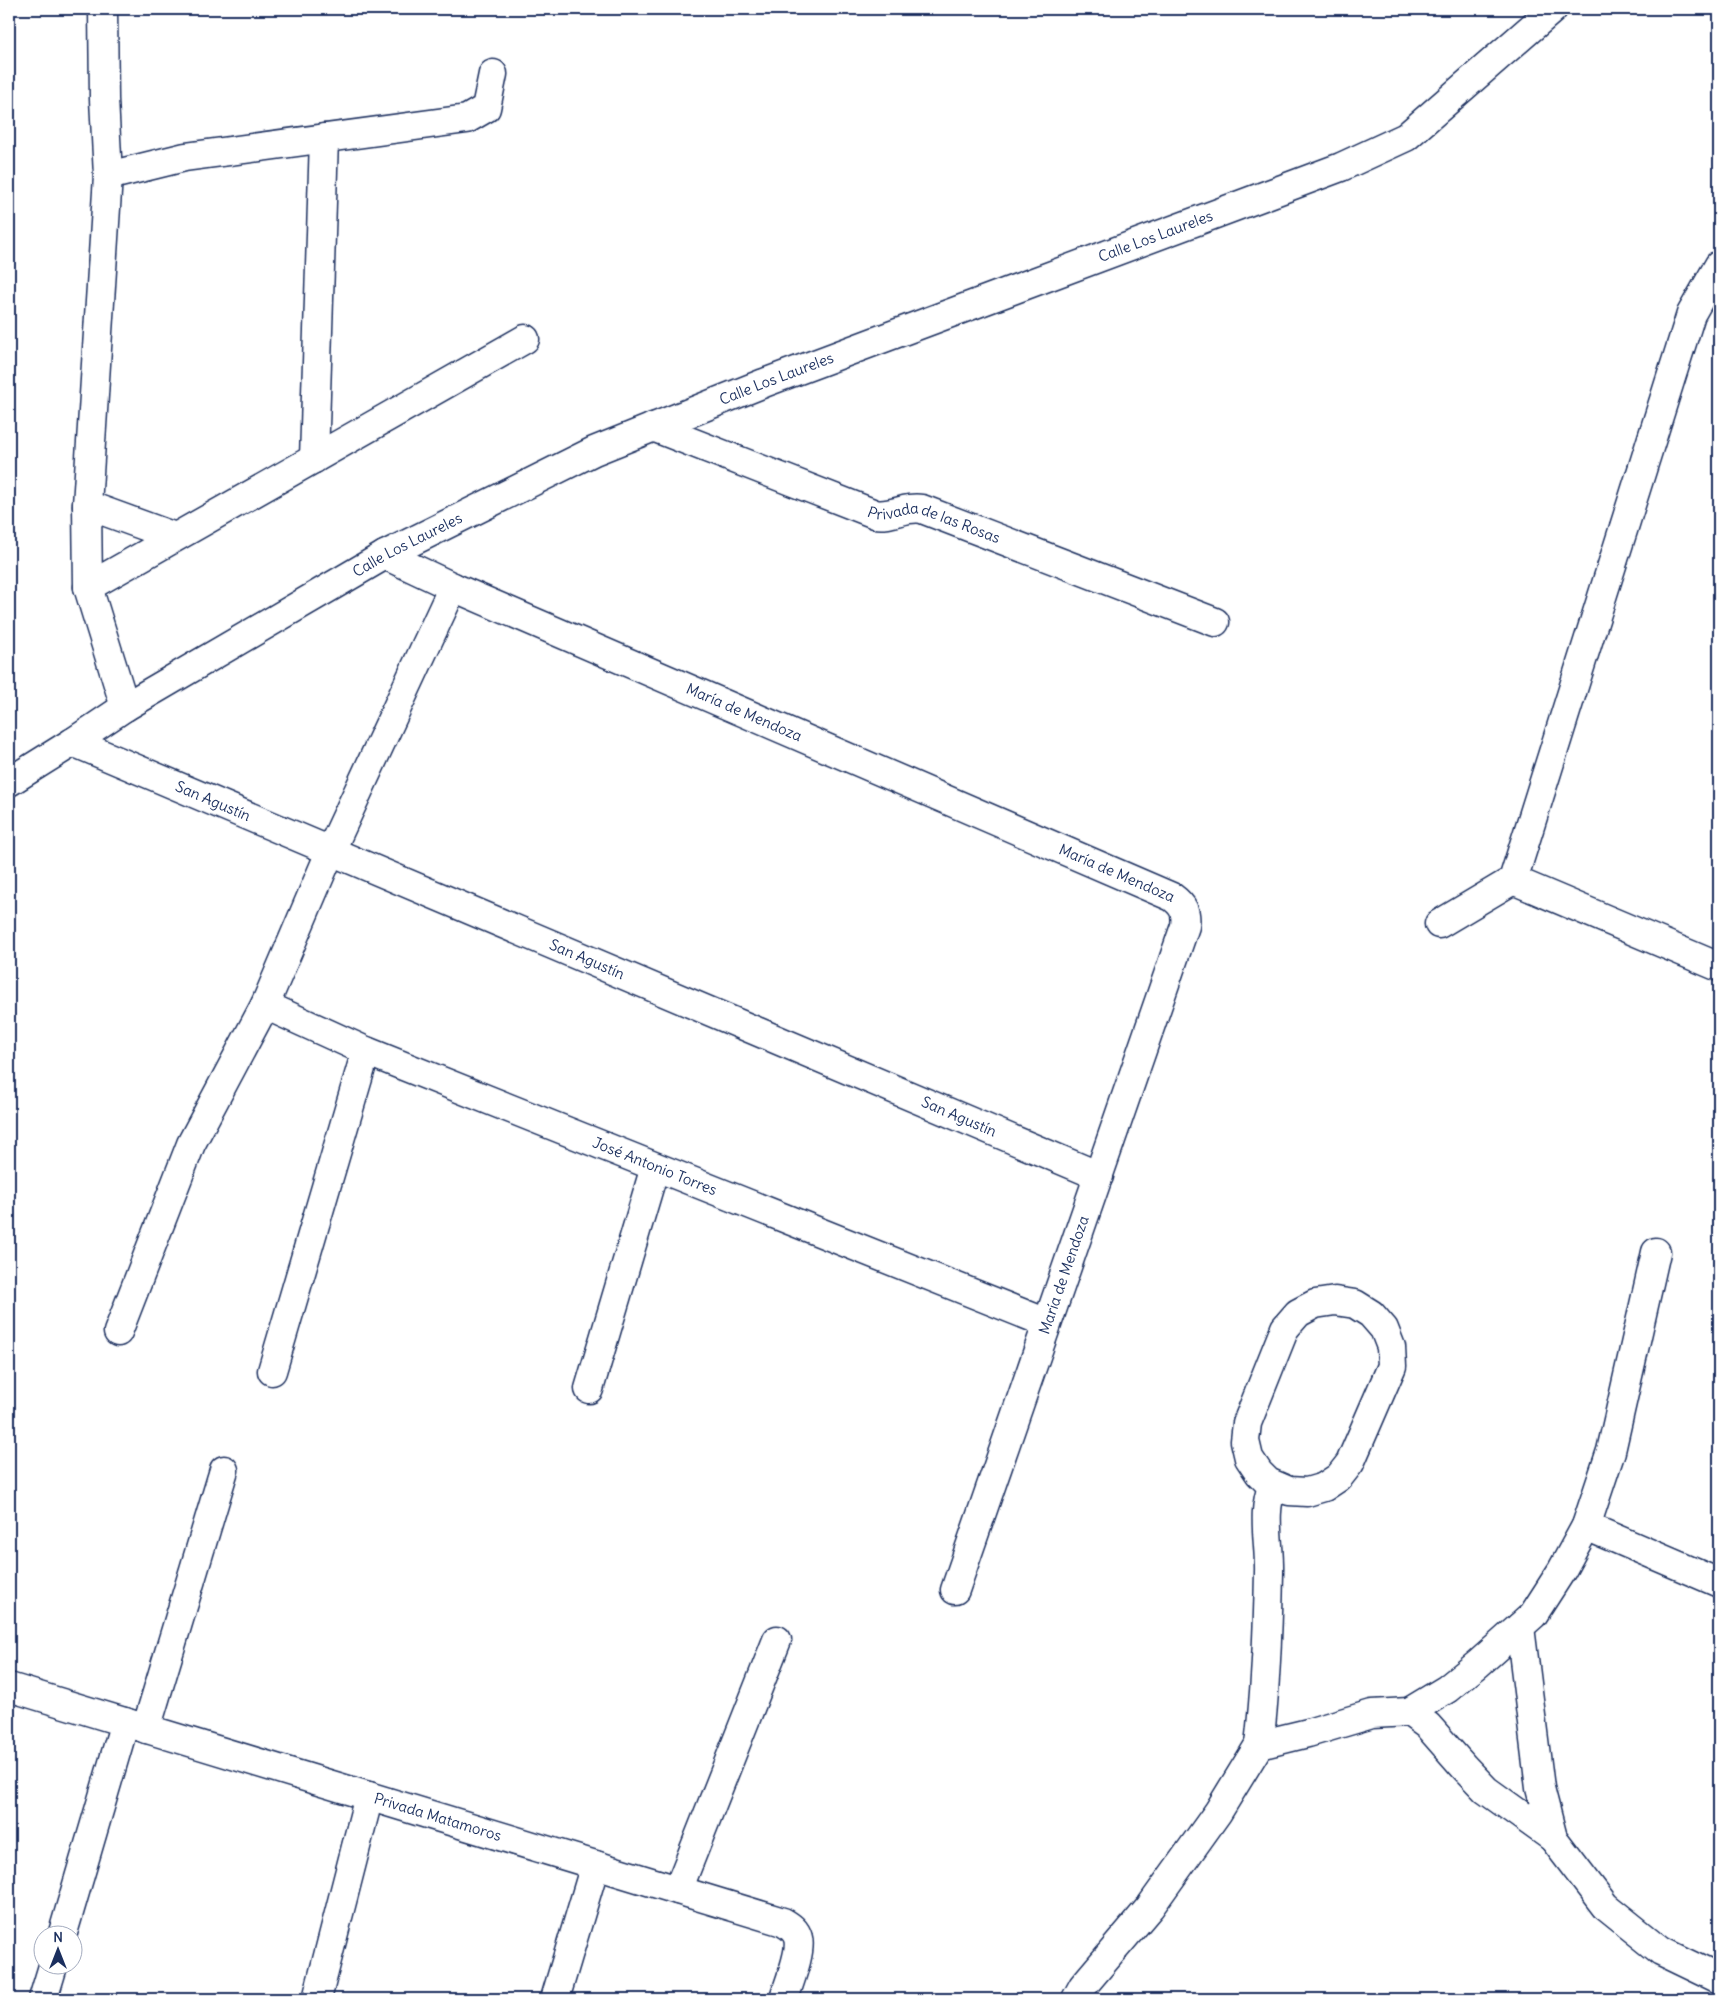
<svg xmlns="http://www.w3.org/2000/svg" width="1728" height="2008" viewBox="0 0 1728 2008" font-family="Delius,sans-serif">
  <rect width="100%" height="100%" fill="#fff"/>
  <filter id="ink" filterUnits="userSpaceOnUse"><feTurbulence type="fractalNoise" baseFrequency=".02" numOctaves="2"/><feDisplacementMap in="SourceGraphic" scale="10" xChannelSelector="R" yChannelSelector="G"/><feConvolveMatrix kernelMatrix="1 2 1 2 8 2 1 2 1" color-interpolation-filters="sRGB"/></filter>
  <g filter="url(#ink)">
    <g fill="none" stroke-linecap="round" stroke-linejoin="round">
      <g stroke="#1b2f5e" stroke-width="31">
        <g id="street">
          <path d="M103 9 104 99 108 176 87 505 88 587 125 707"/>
          <path d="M108 176 185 157 467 119 486 108 493 74"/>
          <path id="s1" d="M653 427 875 514C892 517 905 506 922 509L1215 622"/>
          <path d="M314 459 324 138"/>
          <path d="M87 505 175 537"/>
          <path id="s2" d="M385 555 453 587 1172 897C1183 905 1187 912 1185 926L955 1590"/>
          <path d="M88 587 525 339"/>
          <path id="s3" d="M73 742 1099 1176"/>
          <path id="s4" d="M9 782 73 742 125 707 385 555 594 451 764 383 1341 167 1406 137 1553 9"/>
          <path d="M1513 880 1719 967"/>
          <path d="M1439 924 1513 880 1691 314 1719 265"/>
          <path id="s5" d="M265 1005 366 1051 1047 1323"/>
          <path d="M1335 1301 1355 1304 1371 1314 1384 1329 1391 1347 1392 1366 1350 1463 1339 1477 1324 1487 1307 1492 1289 1491 1268 1482 1259 1473 1249 1458 1245 1441 1247 1423 1285 1328 1298 1313 1315 1304Z"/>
          <path d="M118 1332 191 1144 265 1005 331 850 453 587"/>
          <path d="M272 1371 366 1051"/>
          <path d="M589 1389 655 1167"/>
          <path d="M1586 1526 1719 1583"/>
          <path d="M1520 1627 1540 1788 1553 1838 1605 1906 1661 1951 1719 1979"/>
          <path id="s6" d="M9 1687 783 1922C790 1926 796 1930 798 1938 802 1952 788 1985 784 1999"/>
          <path d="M1409 1712 1447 1689 1478 1664 1533 1615 1562 1570 1586 1526 1611 1451 1656 1252"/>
          <path d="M146 1729 224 1470"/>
          <path d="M1259 1745C1266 1687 1268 1630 1269 1572 1270 1544 1261 1512 1273 1485"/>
          <path d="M678 1890 777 1640"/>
          <path d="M62 1936 125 1722"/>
          <path d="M43 1999 53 1966"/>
          <path d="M317 1999 369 1796"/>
          <path d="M555 1999 595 1865"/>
          <path d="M1076 1999 1083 1986 1150 1907 1218 1812 1259 1745 1308 1733 1372 1714 1409 1712 1428 1726 1464 1767 1486 1790 1553 1838"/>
        </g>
      </g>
      <use href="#street" stroke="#fff" stroke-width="28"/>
    </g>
  </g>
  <g text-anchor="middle" stroke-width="4.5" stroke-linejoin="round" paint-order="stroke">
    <g font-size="15" fill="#1b2f5e" stroke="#fff">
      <text dy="5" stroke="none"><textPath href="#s4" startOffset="1274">Calle Los Laureles</textPath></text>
      <text dy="5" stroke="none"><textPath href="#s4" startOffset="869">Calle Los Laureles</textPath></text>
      <text dy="5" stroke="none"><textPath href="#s1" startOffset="300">Privada de las Rosas</textPath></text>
      <text dy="5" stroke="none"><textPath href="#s4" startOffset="464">Calle Los Laureles</textPath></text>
      <text dy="5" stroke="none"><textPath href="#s2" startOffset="392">María de Mendoza</textPath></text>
      <text dy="5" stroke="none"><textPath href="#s3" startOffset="152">San Agustín</textPath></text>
      <text dy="5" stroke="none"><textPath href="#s2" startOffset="798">María de Mendoza</textPath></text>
      <text dy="5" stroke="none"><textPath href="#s3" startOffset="558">San Agustín</textPath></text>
      <text dy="5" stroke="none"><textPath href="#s3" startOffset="962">San Agustín</textPath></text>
      <text dy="5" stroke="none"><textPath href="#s5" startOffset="422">José Antonio Torres</textPath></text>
      <text transform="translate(1064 1275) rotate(-71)" y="5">María de Mendoza</text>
      <text dy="5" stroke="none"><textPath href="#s6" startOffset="448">Privada Matamoros</textPath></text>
    </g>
  </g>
  <rect width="1728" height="2008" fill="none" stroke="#fff" stroke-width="30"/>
  <rect x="15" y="15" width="1698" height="1978" fill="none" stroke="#1b2f5e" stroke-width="2" filter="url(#ink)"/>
  <g transform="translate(58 1950)"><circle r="24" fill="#ffffff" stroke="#a4acbf"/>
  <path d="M0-4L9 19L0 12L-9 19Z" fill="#1b2f5e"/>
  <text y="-8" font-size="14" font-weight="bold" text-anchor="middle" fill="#1b2f5e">N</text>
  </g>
</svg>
